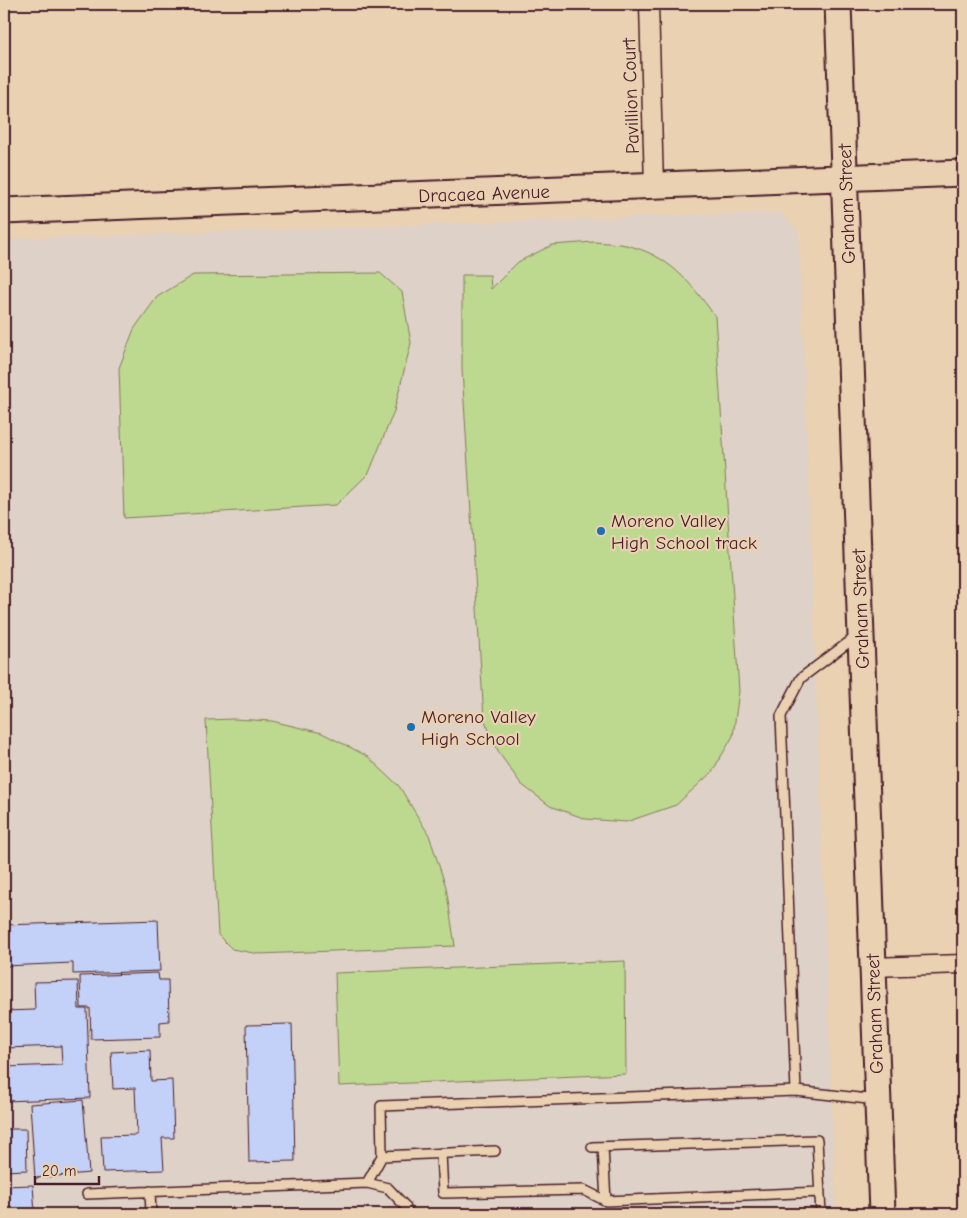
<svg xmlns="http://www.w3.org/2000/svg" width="967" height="1218" viewBox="0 0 967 1218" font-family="'Comic Neue',sans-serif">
  <rect width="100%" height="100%" fill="#ead1b2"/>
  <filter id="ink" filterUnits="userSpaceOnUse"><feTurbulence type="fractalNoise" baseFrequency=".02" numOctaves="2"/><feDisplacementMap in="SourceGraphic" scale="10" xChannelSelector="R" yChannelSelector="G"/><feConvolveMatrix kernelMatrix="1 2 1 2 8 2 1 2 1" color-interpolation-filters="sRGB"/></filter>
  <g filter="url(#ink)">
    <path fill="#ded1c7" d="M780 212 799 233 836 1214H4V239Z"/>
    <path fill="#bdd88f" stroke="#847c5d" d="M594 242C605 243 616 243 626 245 669 255 690 282 715 316L739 691 733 736 712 772 676 805 626 822 586 819 550 806 521 784 499 753 484 719 462 370V275H490L491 289 518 262 552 245Z
      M380 273 402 292 411 343 394 411 369 473 336 505 124 518 119 368 134 329 157 297 193 275Z
      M233 719 272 721 322 733 367 756 399 786 429 835 446 887 455 946 259 954 232 949 218 935 206 720Z
      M625 961 626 1074 339 1086 335 973Z"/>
    <path fill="#c3d0f7" stroke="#4a1f2b" d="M158 920 160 971 73 974V963L4 966V925Z
      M158 973 159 980H168L169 1021 160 1022V1037L91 1039 90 1008H81L80 976Z
      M78 981 79 1009H87L90 1098 4 1101V1067L62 1065 61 1046 4 1048V1011L35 1010 34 982Z
      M292 1024 295 1161 249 1162 246 1025Z
      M150 1050 151 1081 172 1080 174 1138H162L164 1170 103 1172 101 1136 137 1135 135 1088 113 1089 111 1052Z
      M83 1100 89 1173 35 1178 30 1104Z
      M4 1129H26L27 1170 4 1171Z
      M33 1185 35 1214H4V1186Z"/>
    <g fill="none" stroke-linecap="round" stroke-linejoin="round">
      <g stroke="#4a1f2b" stroke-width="12">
        <path id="lane" d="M857 636 801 678 781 716 796 1091 877 1100
          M592 1147 817 1140 821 1214
          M603 1147 606 1201
          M441 1153 443 1193 584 1190 606 1201 820 1192
          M382 1156 495 1151
          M367 1183 382 1156 381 1106 796 1091
          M150 1191 151 1214
          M87 1194 367 1183 388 1188 405 1206 408 1214"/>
      </g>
      <g stroke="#4a1f2b" stroke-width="21">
        <path id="street" d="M649 4 654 186
          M872 967 963 964"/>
      </g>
      <g stroke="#4a1f2b" stroke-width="29">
        <path id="secondary" d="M838 4 882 1214
          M4 211 963 173"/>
      </g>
      <use href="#lane" stroke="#ead1b2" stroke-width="9"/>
      <use href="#street" stroke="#ead1b2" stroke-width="18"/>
      <use href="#secondary" stroke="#ead1b2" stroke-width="25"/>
    </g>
  </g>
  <g fill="#1f6fb2" stroke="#ead1b2" stroke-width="2">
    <circle cx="601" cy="531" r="5"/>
    <circle cx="411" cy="727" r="5"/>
  </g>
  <g text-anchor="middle" stroke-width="4.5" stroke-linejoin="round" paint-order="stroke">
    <g font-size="19" fill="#4a1f2b" stroke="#ead1b2">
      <text transform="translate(630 96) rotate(-92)" y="7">Pavillion Court</text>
      <text transform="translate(484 193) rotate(-2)" y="7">Dracaea Avenue</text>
      <text transform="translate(846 204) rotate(-92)" y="7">Graham Street</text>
      <text transform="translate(860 609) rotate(-92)" y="7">Graham Street</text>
      <text transform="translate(874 1014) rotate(-92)" y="7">Graham Street</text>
    </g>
    <g font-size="19" fill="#4a1f2b" stroke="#ead1b2" text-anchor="start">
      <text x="611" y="527">Moreno Valley<tspan x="611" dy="22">High School track</tspan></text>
      <text x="421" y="723">Moreno Valley<tspan x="421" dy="22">High School</tspan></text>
    </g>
  </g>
  <rect width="967" height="1218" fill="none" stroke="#ead1b2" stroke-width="20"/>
  <rect x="10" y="10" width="947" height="1198" fill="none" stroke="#4a1f2b" stroke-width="2" filter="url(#ink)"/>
  <path d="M35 1176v8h64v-8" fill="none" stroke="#4a1f2b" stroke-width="2.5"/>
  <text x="42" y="1176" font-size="15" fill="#4a1f2b" stroke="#ead1b2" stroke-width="4" paint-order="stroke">20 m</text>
</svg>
